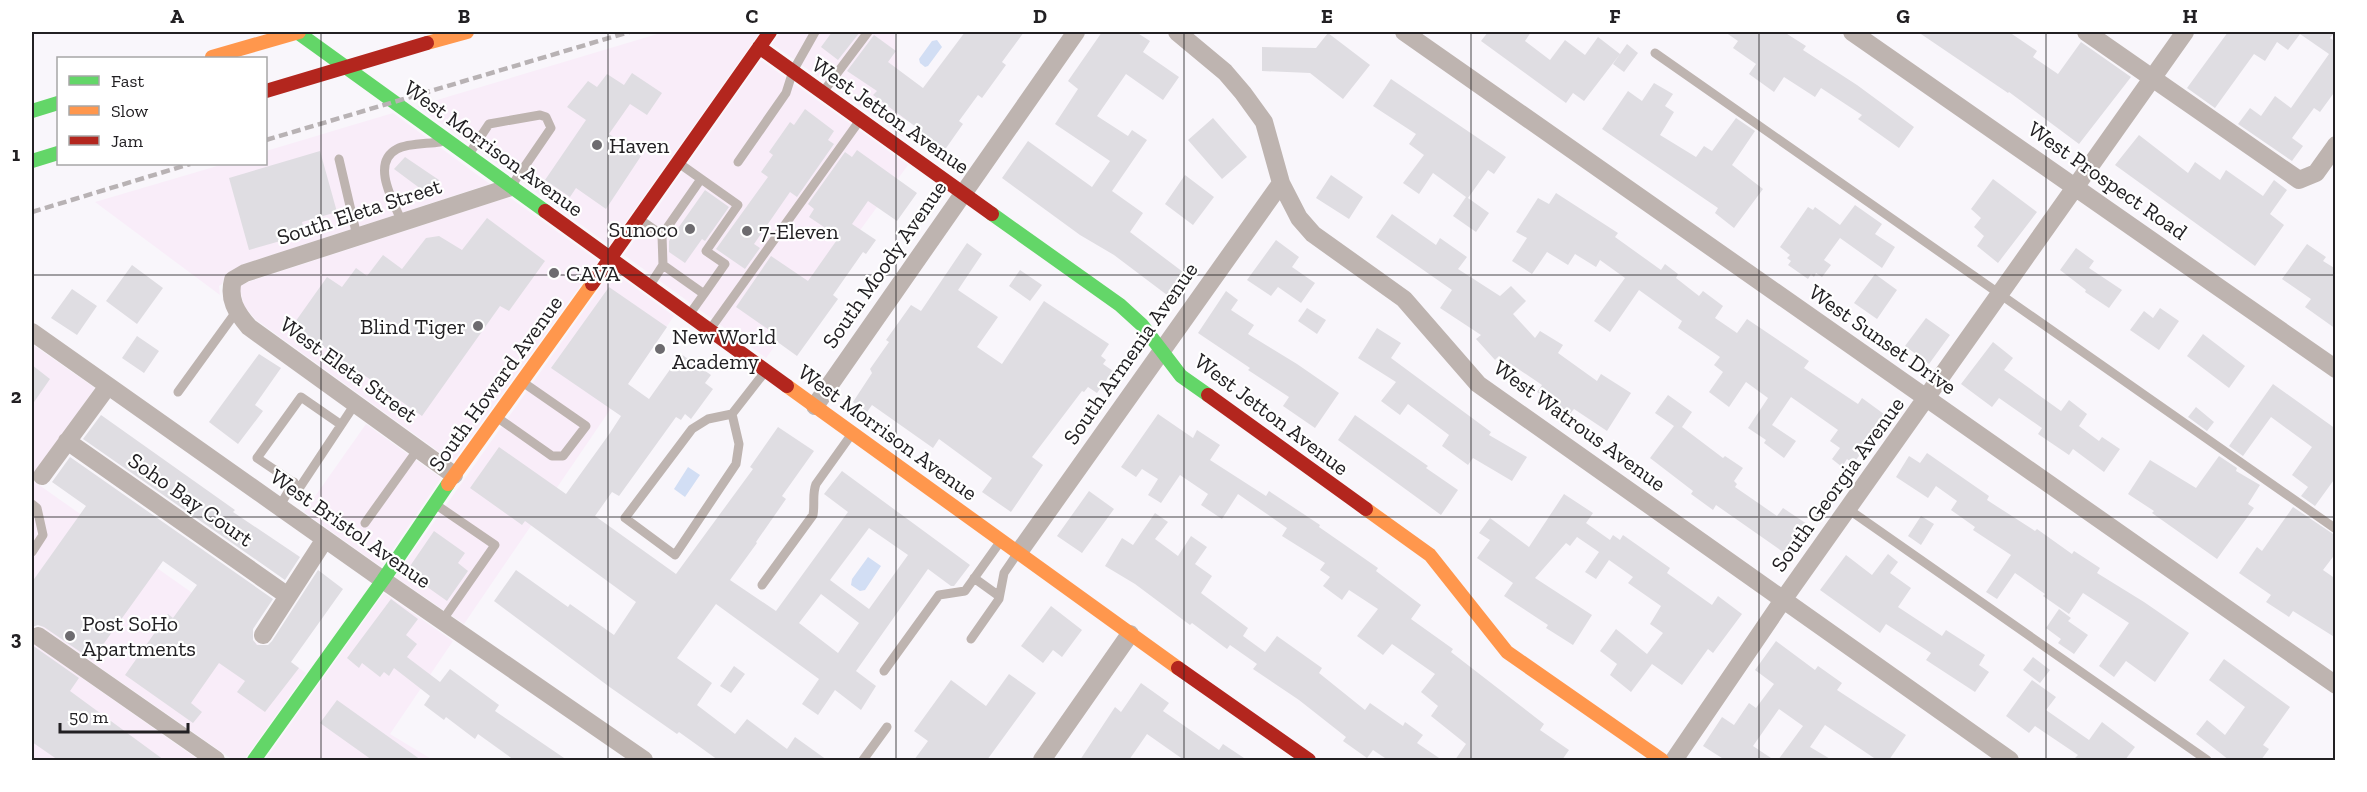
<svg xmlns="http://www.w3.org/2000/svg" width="2367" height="792" viewBox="0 0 2367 792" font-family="'Zilla Slab',serif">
  <rect width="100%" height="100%" fill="#f9f6fb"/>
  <path fill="#f9edf9" d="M664 32H760L609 245 417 106Z
    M781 32H894L907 140 772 44Z
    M761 60 908 165 766 358 624 255Z
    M393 113 490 184 244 264 229 272 224 278 222 284 219 286 220 295 95 202 224 164H266V151Z
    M509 197 598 261 453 462 255 319 244 306 240 290V286L248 282Z
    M612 271 674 316 464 624 395 577Z
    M32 344 95 388 32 477Z
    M366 424 441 478 381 567 304 512Z
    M32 480 252 635 250 639 264 648 266 645 306 673 244 760H233L36 623 32 629Z
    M384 593 453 641 390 734 433 760H265Z
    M32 643 199 760H32Z"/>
  <path fill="#d2def4" d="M937 40 942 47 928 66 925 67 920 63 919 59 932 41Z
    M688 467 700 475 685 497 674 489Z
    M868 557 881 566 865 590 860 591 851 585 852 579Z"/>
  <path fill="#dfdde2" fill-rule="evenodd" d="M832 32H860L838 60 821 47Z
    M965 32H1024L1002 62 1006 65 982 98 978 95 959 121 963 124 944 151 919 132 920 130 873 95 877 91 847 71 874 35 896 51 888 62 923 88Z
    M1102 32H1136L1150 41 1143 52 1179 77 1163 100 1126 74 1097 116 1128 136 1132 130 1147 140 1112 191 1143 213 1130 232 1183 272 1167 295 1114 255 1080 235 1002 178 1028 141 1092 187 1110 161 1055 124 1078 89 1068 81Z
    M1488 32H1531L1525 41 1550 60 1565 40 1585 55 1598 37 1620 54 1584 101 1573 93 1566 103 1481 41Z
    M1725 32H1784L1806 46 1803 50 1857 85 1914 127 1899 148 1858 119 1862 115 1821 88 1815 97 1784 77 1774 92 1749 74 1756 64 1733 48 1738 41Z
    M1918 32H2009L2037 51 2033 57 2058 74 2081 42 2131 77 2079 144 2009 92 2008 93Z
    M2228 32H2335L2330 38 2336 42V90L2320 112 2314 108 2292 138 2303 146 2292 161 2238 124 2250 108 2261 116 2275 96 2291 108 2329 54 2300 34 2288 50 2277 42 2265 61 2254 54 2215 108 2187 88Z
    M1328 33 1370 65 1343 99 1310 73 1262 71V47L1316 48Z
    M1627 44 1638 53 1624 72 1613 64Z
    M632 73 662 93 647 115 630 104 609 134 641 156 606 209 576 188 570 197 545 180 586 120 567 107 588 81 597 87 607 74 624 85Z
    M1391 79 1506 157 1494 174 1488 170 1468 198 1489 213 1476 232 1453 216 1466 197 1433 173 1419 194 1403 183 1424 155 1409 144 1416 134 1373 106Z
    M1654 83 1673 94 1665 106 1674 112 1660 135 1696 157 1704 146 1712 151 1736 118 1755 131 1732 165 1763 189 1734 228 1715 213 1718 208 1602 129 1628 91 1642 101Z
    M805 109 834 131 828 140 834 144 797 197 790 192 754 244 760 248 745 269 716 249 768 177 761 172 773 155 769 152 790 122 794 125Z
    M1213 118 1247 157 1222 179 1188 140Z
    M2139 135 2188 173 2195 162 2220 180 2226 170 2263 196 2274 180 2287 190 2270 214 2284 225 2255 266 2115 165Z
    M857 150 917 193 897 221 868 201 852 224 876 240 866 254 863 252 833 295 838 299 797 356 772 338 775 334 736 307 771 256 808 281 839 237 809 217 814 209 808 204 845 152 852 157Z
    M320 151 337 212 302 222 305 234 249 250 229 178Z
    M405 157 439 180 429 195 394 169Z
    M1185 175 1214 197 1193 225 1165 204Z
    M1331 175 1363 197 1349 219 1316 198Z
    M1993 179 2037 212 1998 263 1977 246 1984 236 1974 227 1981 218 1971 209Z
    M705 190 729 207 705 241 702 239 685 263 669 252V241Z
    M1556 193 1618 233 1615 237 1661 270 1665 264 1678 274 1676 278 1699 296 1703 291 1723 306 1715 318 1737 333 1747 319 1809 361 1804 368 1858 404 1862 398 1888 417 1853 464 1847 459 1842 467 1832 459 1840 448 1830 441 1838 430 1791 397 1772 425 1796 441 1784 458 1764 443 1766 440 1748 428 1768 398 1746 382 1729 407 1709 392 1723 372 1714 365 1720 357 1678 328 1682 321 1639 290 1610 332 1594 321 1625 278 1600 260 1596 267 1575 254 1568 265 1547 252 1532 274 1512 261 1527 238 1516 232 1538 198 1549 204Z
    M1855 205 1882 224 1875 234 1895 247 1882 268 1840 238 1824 260 1831 265 1822 277 1816 273 1814 277 1811 274 1808 279 1788 265 1791 261 1787 258 1790 255 1780 247 1808 207 1813 210 1815 207 1840 225Z
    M1392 214 1436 245 1440 238 1467 257 1458 269 1500 296 1511 286 1526 301 1513 314 1535 338 1540 331 1563 345 1558 353 1597 381 1601 374 1631 393 1607 431 1574 409 1569 415 1537 392 1542 385 1499 356 1495 360 1476 339 1481 335 1440 308 1452 290 1376 237Z
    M487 218 545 261 509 311 500 306 422 416 293 325 327 277 342 287 356 268 367 276 383 255 402 269 426 238 439 236 462 250Z
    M1276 240 1299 257 1292 267 1315 283 1301 303 1278 287 1271 296 1247 280Z
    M967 243 982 254 958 290 998 317 977 347 1002 364 1044 301 1109 344 1101 356 1106 360 1103 364 1113 371 1097 393 1088 387 1084 392 1082 391 1032 457 1043 465 1011 512 982 492 992 478 939 439 933 448 872 405 867 412 853 402 872 373 870 369 889 342 886 340 911 305 921 311Z
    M2307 244 2326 257 2323 261 2336 269V329L2305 307 2311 299 2282 279Z
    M2076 248 2094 261 2089 268 2122 290 2109 308 2085 292 2086 290 2060 270Z
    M132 265 163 288 137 324 106 301Z
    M1020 270 1042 285 1030 301 1009 286Z
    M1875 274 1897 290 1877 319 1854 303Z
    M609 287 667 327 628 384 649 399 681 354 711 375 705 383 713 389 691 419 685 414 681 420 676 417 619 496 612 492 595 516 676 574 753 469 750 467 778 427 814 451 782 496 786 499 756 542 757 543 730 580 776 611 848 512 824 494 842 471 970 565 954 586H951L928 569 856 671 876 686 861 710 835 690 818 715 802 704 819 679 716 604 677 658 712 683 697 705 735 734 747 719 787 749 795 737 827 760H718L679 732 677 734 611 688 494 601 516 570 568 607 570 604 614 635 636 602 525 521 522 525 470 488 499 447 566 494 610 433 621 416 551 368ZM869 528 908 555 869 609 830 580ZM821 594 859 623 838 653 799 623Z
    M72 289 97 306 77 335 51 318Z
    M1226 291 1238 300 1231 310 1254 325 1248 334 1297 364 1339 393 1315 428 1283 406 1289 397 1248 370 1250 368 1198 333Z
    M1307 308 1326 320 1317 334 1298 321Z
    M2160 308 2179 321 2159 350 2130 330 2144 311 2153 318Z
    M1926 318 1950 335 1929 364 1905 346Z
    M1377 328 1401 343 1391 358 1491 432 1489 435 1527 457 1512 481 1473 458 1468 465 1442 446 1449 435 1408 404 1400 415 1381 401 1396 382 1358 358Z
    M2203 334 2245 366 2229 388 2187 356Z
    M137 336 159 351 144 373 122 358Z
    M1993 342 2013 358 2004 370 2061 411 2069 400 2087 414 2079 426 2099 441 2102 437 2120 449 2104 472 2073 449 2069 455 2038 434 2042 428 1999 398 1992 407 1961 384Z
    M259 354 281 368 255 405 263 411 238 444 209 422Z
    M32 365 50 379 32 405Z
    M2273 384 2336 429V477L2315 506 2301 496 2308 487 2292 475 2312 447 2271 417 2243 456 2229 446Z
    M1668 395 1692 412 1682 427 1723 458 1725 456 1743 468 1734 481 1737 484 1735 487 1777 516 1783 508 1807 524 1786 554 1716 505 1713 510 1691 494 1693 491 1650 458 1674 426 1655 413Z
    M2196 407 2214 422 2207 431 2188 417Z
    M1158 414 1193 438 1197 430 1220 445 1210 460 1266 496 1269 491 1320 525 1319 527 1378 568 1376 571 1421 605 1411 619 1453 649 1451 652 1544 724 1540 730 1569 750 1562 760H1455L1466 744 1431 716 1438 706 1421 692 1435 674 1392 644 1383 655 1357 636 1378 609 1349 590 1342 600 1323 586 1330 577 1320 570 1325 563 1282 536 1287 528 1238 494 1222 519 1201 505 1208 494 1180 475 1161 503 1148 495 1158 479 1142 469 1136 477 1121 467Z
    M101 415 235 510 233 512 300 557 285 580 83 439Z
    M1355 415 1428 466 1426 468 1458 490 1441 515 1338 440Z
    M1927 453 1989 496 1987 500 2035 531 2037 529 2072 554 2074 551 2100 568 2097 573 2144 602 2189 633 2155 682 2126 661 2114 677 2099 666 2129 623 2083 593 2069 614 2043 596 2045 594 2015 573 1997 599 1986 592 2011 555 1973 530 1975 527 1951 510 1957 501 1936 486 1928 498 1896 477 1909 456 1920 463Z
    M2219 456 2237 468 2236 471 2260 485 2248 504 2254 508 2217 559 2152 513 2154 511 2128 494 2150 460 2196 488Z
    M70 457 273 599 253 629V640L257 645H268L272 641 318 570 343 589 291 662 299 668 265 712 237 692 245 681 219 663 191 703 202 712 193 723 125 675 168 614 173 618 197 585 163 561 92 660 44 627 38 625 32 627V582L86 506 52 482Z
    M1089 491 1114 509 1082 553 1057 536Z
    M1564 494 1593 513 1586 523 1610 540 1613 535 1620 540 1623 535 1670 568 1667 573 1712 605 1718 596 1742 614 1713 653 1708 649 1682 685 1652 664 1631 692 1610 675 1617 664 1600 651 1616 629 1647 654 1663 633 1650 624 1661 606 1628 583 1633 577 1609 560 1596 579 1585 572 1599 552 1577 537 1570 546 1566 543 1535 578 1592 615 1573 645 1546 628 1548 625 1504 596 1513 583 1477 558 1490 540 1479 533 1490 518 1529 547Z
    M2293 507 2336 536V553L2323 570 2336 579V638L2293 611 2289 617 2266 602 2271 595 2239 573 2257 547 2262 551Z
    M1155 513 1168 522 1155 539 1178 556 1191 536 1207 547 1195 564 1212 576 1201 593 1248 628 1243 636 1265 652 1277 636 1322 668 1319 673 1365 710 1370 703 1403 726 1405 722 1423 735 1417 743 1442 760H1388L1373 750 1367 758 1343 741 1346 737 1299 700 1253 669 1257 664 1230 645 1227 649 1192 623 1190 625 1135 584 1105 566 1122 538 1133 545Z
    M1921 516 1934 524 1921 545 1908 536Z
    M434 531 465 553 458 563 468 571 447 601 406 572Z
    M1888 554 1898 562 1890 573 1911 588 1898 607 1942 636 1946 630 1985 655 1979 665 1989 672 1975 692 1926 660 1931 653 1886 624 1880 633 1820 590 1846 555 1872 575Z
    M391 599 418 619 406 635 417 644 407 657 440 682 450 669 499 705 495 711 567 760H514L478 734 475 739 446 717 444 720 424 705 430 696 394 668 389 676 384 672 380 677 362 663 359 668 347 658Z
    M1051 606 1082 630 1062 657 1053 650 1043 663 1021 646Z
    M2059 609 2071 618 2068 621 2088 635 2074 654 2058 643 2061 639 2046 628Z
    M1776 641 1815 670 1818 666 1842 683 1837 690 1906 735 1889 760H1877L1825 725 1810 747 1832 760H1778L1803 726 1779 709 1753 746 1774 760H1725L1703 746 1722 717 1734 725 1749 703 1756 708 1774 684 1755 670Z
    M32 645 79 678 70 691 164 760H58L32 742Z
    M2033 657 2050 670 2040 683 2023 670Z
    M2224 659 2290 707 2263 745 2269 749 2261 760H2229L2196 734 2207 720 2225 735 2245 707 2209 680Z
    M734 666 745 674 731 693 720 686Z
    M1009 674 1036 693 987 760H914L928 741 914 731 951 680 986 706Z
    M2032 680 2056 697 2046 710 2089 740 2102 722 2135 747 2125 760H2073L2078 755 2035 726 2029 733 2006 716Z
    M1141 683 1169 703 1163 711 1219 750 1223 744 1247 760H1184L1147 734 1129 760H1080L1115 707 1121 712Z
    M337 700 421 760H372L320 723Z"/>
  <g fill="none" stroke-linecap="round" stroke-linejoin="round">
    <path stroke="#beb4b0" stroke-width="9" d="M1655 53 2336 529
      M823 92 868 32
      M469 154 489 124 540 115 546 117 551 128 512 185
      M339 159 357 236
      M738 162 786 93 793 71 815 32
      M680 164 738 205 706 251 725 264 704 294
      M639 219 662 235 701 179
      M402 222C394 203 370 163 397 149 408 143 427 144 440 142
      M663 265 704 294 689 315
      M650 285 663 265 662 235
      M711 328 860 120
      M178 392 236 312
      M732 414 739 444 736 464 675 555 625 518 692 429 708 419 732 414 764 373
      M498 418 552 456H563L586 426 524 383
      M340 424 301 397 257 458 300 487 355 404
      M32 504 37 508 43 535 32 552
      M435 504 495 545 442 621
      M279 507 294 482
      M1848 509 2207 760
      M365 523 418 449
      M974 578 999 596
      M762 585 813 515C815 504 812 494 816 484L851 435
      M971 639 999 599 1004 573 1017 554
      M884 671 939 595 965 591 1000 542
      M863 760 887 727"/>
    <path stroke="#beb4b0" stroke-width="18" d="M1177 32 1225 72 1243 93 1264 122 1281 183 1299 218 1313 234 1404 299 1478 384 2010 760
      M1404 32 2336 685
      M1852 32 2336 369
      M2086 32 2299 180 2316 173 2336 145
      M32 332 383 580 644 760
      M815 406 1076 32
      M67 441 288 596
      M454 475 249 327C236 312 228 299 233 280L245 273 511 187
      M42 476 108 386
      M1019 552 1281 183
      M263 635 325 539
      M38 636 216 760
      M1042 760 1130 634
      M1674 760 1783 600 2185 32"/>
    <path stroke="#63d668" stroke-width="14" d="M297 32 545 211
      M32 111 58 103
      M32 161 58 153
      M992 214 1120 305 1142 325 1181 376 1208 395
      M254 760 383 580 448 484"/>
    <path stroke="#ff974d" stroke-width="14" d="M427 43 467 32
      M787 386 1178 668
      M448 484 592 284
      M1366 509 1430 555 1507 652 1662 760"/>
    <path stroke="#b3261e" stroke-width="14" d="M759 47 992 214
      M545 211 787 386
      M592 284 770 32
      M1208 395 1366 509
      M1178 668 1309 760"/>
    <path stroke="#b8b2b4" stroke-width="4.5" stroke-dasharray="9 4.5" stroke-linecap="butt" d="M266 140 629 32
      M32 212 190 164"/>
    <path stroke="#ff974d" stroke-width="14" d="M212 57 299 32"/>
    <path stroke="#b3261e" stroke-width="14" d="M266 91 427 43"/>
  </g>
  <path fill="none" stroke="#222023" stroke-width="1.5" stroke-opacity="0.55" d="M321 32V760M608 32V760M896 32V760M1184 32V760M1471 32V760M1759 32V760M2046 32V760M32 275H2336M32 517H2336"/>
  <g fill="#6d6b6f" stroke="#fff" stroke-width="2">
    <circle cx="597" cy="145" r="6"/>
    <circle cx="690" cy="229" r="6"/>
    <circle cx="747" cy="231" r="6"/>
    <circle cx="554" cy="273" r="6"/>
    <circle cx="478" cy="326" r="6"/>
    <circle cx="660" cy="349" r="6"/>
    <circle cx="70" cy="636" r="6"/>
  </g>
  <g text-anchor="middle" stroke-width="4.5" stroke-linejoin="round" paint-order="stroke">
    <g font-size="22" fill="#222023" stroke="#fff">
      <text transform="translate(891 115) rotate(35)" y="8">West Jetton Avenue</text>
      <text transform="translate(494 148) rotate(36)" y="8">West Morrison Avenue</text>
      <text transform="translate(2108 180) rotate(35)" y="8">West Prospect Road</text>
      <text transform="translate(359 211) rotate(-18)" y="8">South Eleta Street</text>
      <text transform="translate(884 264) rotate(-55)" y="8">South Moody Avenue</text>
      <text transform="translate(1883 339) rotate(35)" y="8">West Sunset Drive</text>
      <text transform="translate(1130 353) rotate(-55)" y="8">South Armenia Avenue</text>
      <text transform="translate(349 369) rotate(36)" y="8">West Eleta Street</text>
      <text transform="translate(495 383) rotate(-54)" y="8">South Howard Avenue</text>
      <text transform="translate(1272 414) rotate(37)" y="8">West Jetton Avenue</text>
      <text transform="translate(1580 425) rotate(36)" y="8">West Watrous Avenue</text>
      <text transform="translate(888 432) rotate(36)" y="8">West Morrison Avenue</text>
      <text transform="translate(1837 484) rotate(-54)" y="8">South Georgia Avenue</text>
      <text transform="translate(191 499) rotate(35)" y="8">Soho Bay Court</text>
      <text transform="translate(351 528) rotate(35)" y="8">West Bristol Avenue</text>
    </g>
    <g font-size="22" fill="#222023" stroke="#fff" text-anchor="start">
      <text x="609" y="153">Haven</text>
      <text x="678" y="237" text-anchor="end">Sunoco</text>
      <text x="759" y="239">7-Eleven</text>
      <text x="566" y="281">CAVA</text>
      <text x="466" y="334" text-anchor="end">Blind Tiger</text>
      <text x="672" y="344">New World<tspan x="672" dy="25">Academy</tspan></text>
      <text x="82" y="631">Post SoHo<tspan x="82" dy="25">Apartments</tspan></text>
    </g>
  </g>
  <rect width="2367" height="792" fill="none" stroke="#ffffff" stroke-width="66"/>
  <rect x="57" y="57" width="210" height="108" fill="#ffffff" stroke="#a7a6a7" stroke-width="1.5"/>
  <rect x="69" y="76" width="30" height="9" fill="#63d668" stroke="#a7a6a7" stroke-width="1.5"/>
  <text x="111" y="87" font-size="18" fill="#222023">Fast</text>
  <rect x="69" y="106" width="30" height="9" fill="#ff974d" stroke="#a7a6a7" stroke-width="1.5"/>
  <text x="111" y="117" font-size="18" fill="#222023">Slow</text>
  <rect x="69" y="136" width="30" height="9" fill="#b3261e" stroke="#a7a6a7" stroke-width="1.5"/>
  <text x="111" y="147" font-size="18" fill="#222023">Jam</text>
  <path d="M60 723v9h128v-9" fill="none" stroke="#222023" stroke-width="3"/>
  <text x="69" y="723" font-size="18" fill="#222023" stroke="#ffffff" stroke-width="4.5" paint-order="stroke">50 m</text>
  <rect x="33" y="33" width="2301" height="726" fill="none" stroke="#222023" stroke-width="2"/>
  <g font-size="20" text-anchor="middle" font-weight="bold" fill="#222023">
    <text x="177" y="23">A</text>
    <text x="464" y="23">B</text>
    <text x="752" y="23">C</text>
    <text x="1040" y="23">D</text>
    <text x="1327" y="23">E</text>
    <text x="1615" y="23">F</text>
    <text x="1903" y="23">G</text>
    <text x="2190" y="23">H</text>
    <text x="16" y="161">1</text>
    <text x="16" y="403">2</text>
    <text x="16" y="645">3</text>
  </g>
</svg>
